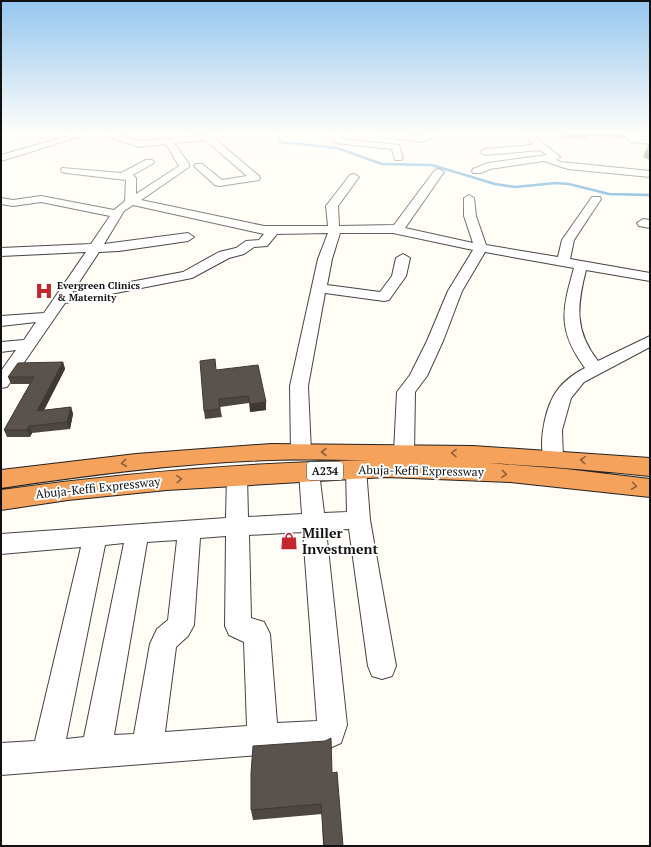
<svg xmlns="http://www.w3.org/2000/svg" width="651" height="847" viewBox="0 0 651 847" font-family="'PT Serif',serif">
  <rect width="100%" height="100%" fill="#fffdf5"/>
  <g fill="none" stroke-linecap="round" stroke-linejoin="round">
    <path stroke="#3f96cf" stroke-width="2.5" d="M276 134 281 142 337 148 382 164 432 165 495 184 515 187 556 183 569 184 609 194 650 195"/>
    <g stroke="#444" stroke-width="2">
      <path id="minor" d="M75 134H88L1 161V155Z
        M105 134H117L141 141 222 134V138L215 139 259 176 260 178 259 180 219 186 215 185 196 168 194 166 196 164H202L222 180 247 176 205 140 174 143 189 164V167L141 200 264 226H328L326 206 350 175 354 174 359 177 338 206 339 226 394 225 435 170 439 169 444 172 405 228 473 243 464 216V198L469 195 474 198 476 216 486 245 558 257 562 240 592 197H600L601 199 574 240 570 259 650 273V281L586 270C577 305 574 331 598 361L650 336V347L584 382 571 398 562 430 563 458 560 463 553 465 546 463C537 447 545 412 553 397 560 384 573 374 585 368 557 330 562 310 574 268L485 252 462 291 443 341 427 376 415 392 414 452 411 457 404 459 397 457 394 452 397 392 410 375 427 341 448 291 473 250 393 233H340L332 259 327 285 380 292 392 276 396 258 403 254 410 258 406 276 389 300 384 301 325 293 308 386 311 452 308 457 301 459 294 457 291 452 290 386 318 259 328 233 277 234 267 246 254 247 244 254 229 258 192 278 65 303 7 387 1 388V371L16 350 1 352V342L24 340 36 322 1 326V316L44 313 86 252 1 256V248L91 244 110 216 41 202 13 206 1 204V198L13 200 41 196 114 210 125 201 126 180 66 173 62 172 61 170 62 168 121 173 146 160H152L154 162 152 164 133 175 136 178V194L179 166 166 144 140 147 106 136ZM133 205 264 234 259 240 246 241 236 248 219 252 183 272 72 293 99 252 119 251 188 241 194 237 188 233 104 244 124 211Z
        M336 134H344L343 139 399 145 403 158 401 160H395L392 149 335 143 334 141Z
        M380 134 421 136 428 134H440L422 142 384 137Z
        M522 134H531L558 155 560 157 556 160 561 162 650 171V177L568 169 544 161 490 169 481 173H473L472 171 473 169 488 163 547 155 540 150 485 155 480 152 485 149 534 145Z
        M621 134C631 134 639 138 650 138V144L632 142Z
        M643 219 650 220V228L639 226 637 223Z
        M356 462 363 464 366 469 370 520 396 666 392 676 382 679 372 676 368 666 349 529 326 530 347 725 341 743 325 750 1 775V743L35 741 81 547 1 554V534L226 518 227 476 230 471 237 468 244 471 247 476 248 517 302 514 299 472 302 467 309 464 316 467 319 472 324 513 347 512 346 469 349 464ZM303 532 317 721 277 723 270 634 264 622 251 618 249 535ZM226 536 225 626 229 635 244 642 247 726 165 732 176 647 188 636 194 625 200 538ZM177 540 168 620 157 629 150 644 134 734 114 735 147 542ZM124 543 84 737 66 739 105 545Z"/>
    </g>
    <g stroke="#222" stroke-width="2">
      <path id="highway" d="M271 444 473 446 650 458V476C596 470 542 466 488 463L566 469 650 479V497L510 482 386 477 167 490 68 500 1 510V490C122 473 246 463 369 460 336 460 304 459 272 460 181 463 91 475 1 488V470L136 454Z"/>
    </g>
    <use href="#minor" fill="#fff" fill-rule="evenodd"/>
    <use href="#highway" fill="#f5a25d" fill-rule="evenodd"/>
  </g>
  <path fill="#4d4742" d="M532 134H624L625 135 624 138 586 136V139L562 138 561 134 535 135Z
    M650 142V160L643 157Z
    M63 362 65 369 44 410 71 407 73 414 70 429 32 433 30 437H7L4 430 30 384H11L8 377Z
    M217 370 266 402V410L250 412 249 403 220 407 222 417 205 419 204 411Z
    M332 773 343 846H323L322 814 253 820 251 810Z"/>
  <path fill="#3f3936" d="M63 362 65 369 40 418 37 411Z
    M266 402V410L250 412V404Z
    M71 407 73 414 70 429 67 422Z
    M29 426 32 433 30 437 27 430Z"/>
  <path fill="#5a524d" stroke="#3f3936" d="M562 134H586L587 136 563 135Z
    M598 134H624L625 135Z
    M650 142V156L645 154Z
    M215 359 216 370 258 365 266 402 250 404 248 396 219 399 220 409 204 411 200 361Z
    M63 362 37 411 71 407 67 422 29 426 27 430H4L34 377H8L18 363Z
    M331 738 332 773 337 772 343 846H324L321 804 251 810V773L253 746 325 741Z"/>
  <defs><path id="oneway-chevron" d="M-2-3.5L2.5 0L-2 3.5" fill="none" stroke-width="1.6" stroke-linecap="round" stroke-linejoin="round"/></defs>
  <g stroke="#8e613b">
    <use href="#oneway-chevron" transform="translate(324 452) rotate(-180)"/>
    <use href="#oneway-chevron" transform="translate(454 453) rotate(-179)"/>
    <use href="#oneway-chevron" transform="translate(583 460) rotate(-176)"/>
    <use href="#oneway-chevron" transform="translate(124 463) rotate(174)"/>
    <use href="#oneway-chevron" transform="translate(504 474) rotate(5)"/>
    <use href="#oneway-chevron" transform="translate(179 479) rotate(-4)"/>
    <use href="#oneway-chevron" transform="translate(634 486) rotate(7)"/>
  </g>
  <linearGradient id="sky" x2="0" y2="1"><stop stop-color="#95c6ee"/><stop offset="0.53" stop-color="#fffefa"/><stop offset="1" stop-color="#fffefa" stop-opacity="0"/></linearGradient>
  <rect width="651" height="252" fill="url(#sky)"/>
  <defs>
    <g id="hospital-bare" transform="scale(1.38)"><path d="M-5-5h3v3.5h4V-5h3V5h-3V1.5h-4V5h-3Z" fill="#c4262e" stroke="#fff" stroke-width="2.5" paint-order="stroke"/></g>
    <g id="shop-bare" transform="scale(1.38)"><path d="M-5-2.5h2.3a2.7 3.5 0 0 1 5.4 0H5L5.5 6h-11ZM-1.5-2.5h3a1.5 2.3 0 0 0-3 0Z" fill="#c4262e" stroke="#fff" stroke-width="2.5" paint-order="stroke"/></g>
  </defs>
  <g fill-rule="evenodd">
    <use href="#hospital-bare" x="44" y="291"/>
    <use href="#shop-bare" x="289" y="541"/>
  </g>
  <g text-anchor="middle" stroke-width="4" stroke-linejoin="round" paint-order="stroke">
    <g font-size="10" font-weight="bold" fill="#111" stroke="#fff" text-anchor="start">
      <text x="57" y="289">Evergreen Clinics<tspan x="57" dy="12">&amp; Maternity</tspan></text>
    </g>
    <rect fill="#fff" stroke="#585858" stroke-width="1" x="307" y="462" width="36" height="18" rx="3"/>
    <g font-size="11" font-weight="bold" fill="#111">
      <text x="325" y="475">A234</text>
    </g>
    <g font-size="12" fill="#111" stroke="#fff">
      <text transform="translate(421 471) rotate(1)" y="4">Abuja-Keffi Expressway</text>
      <text transform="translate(98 488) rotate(-6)" y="4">Abuja-Keffi Expressway</text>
    </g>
    <g font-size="14" font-weight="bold" fill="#111" stroke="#fff" text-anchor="start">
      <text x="302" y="538">Miller<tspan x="302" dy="16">Investment</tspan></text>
    </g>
  </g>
  <rect width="651" height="847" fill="none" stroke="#111111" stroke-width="4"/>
</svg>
